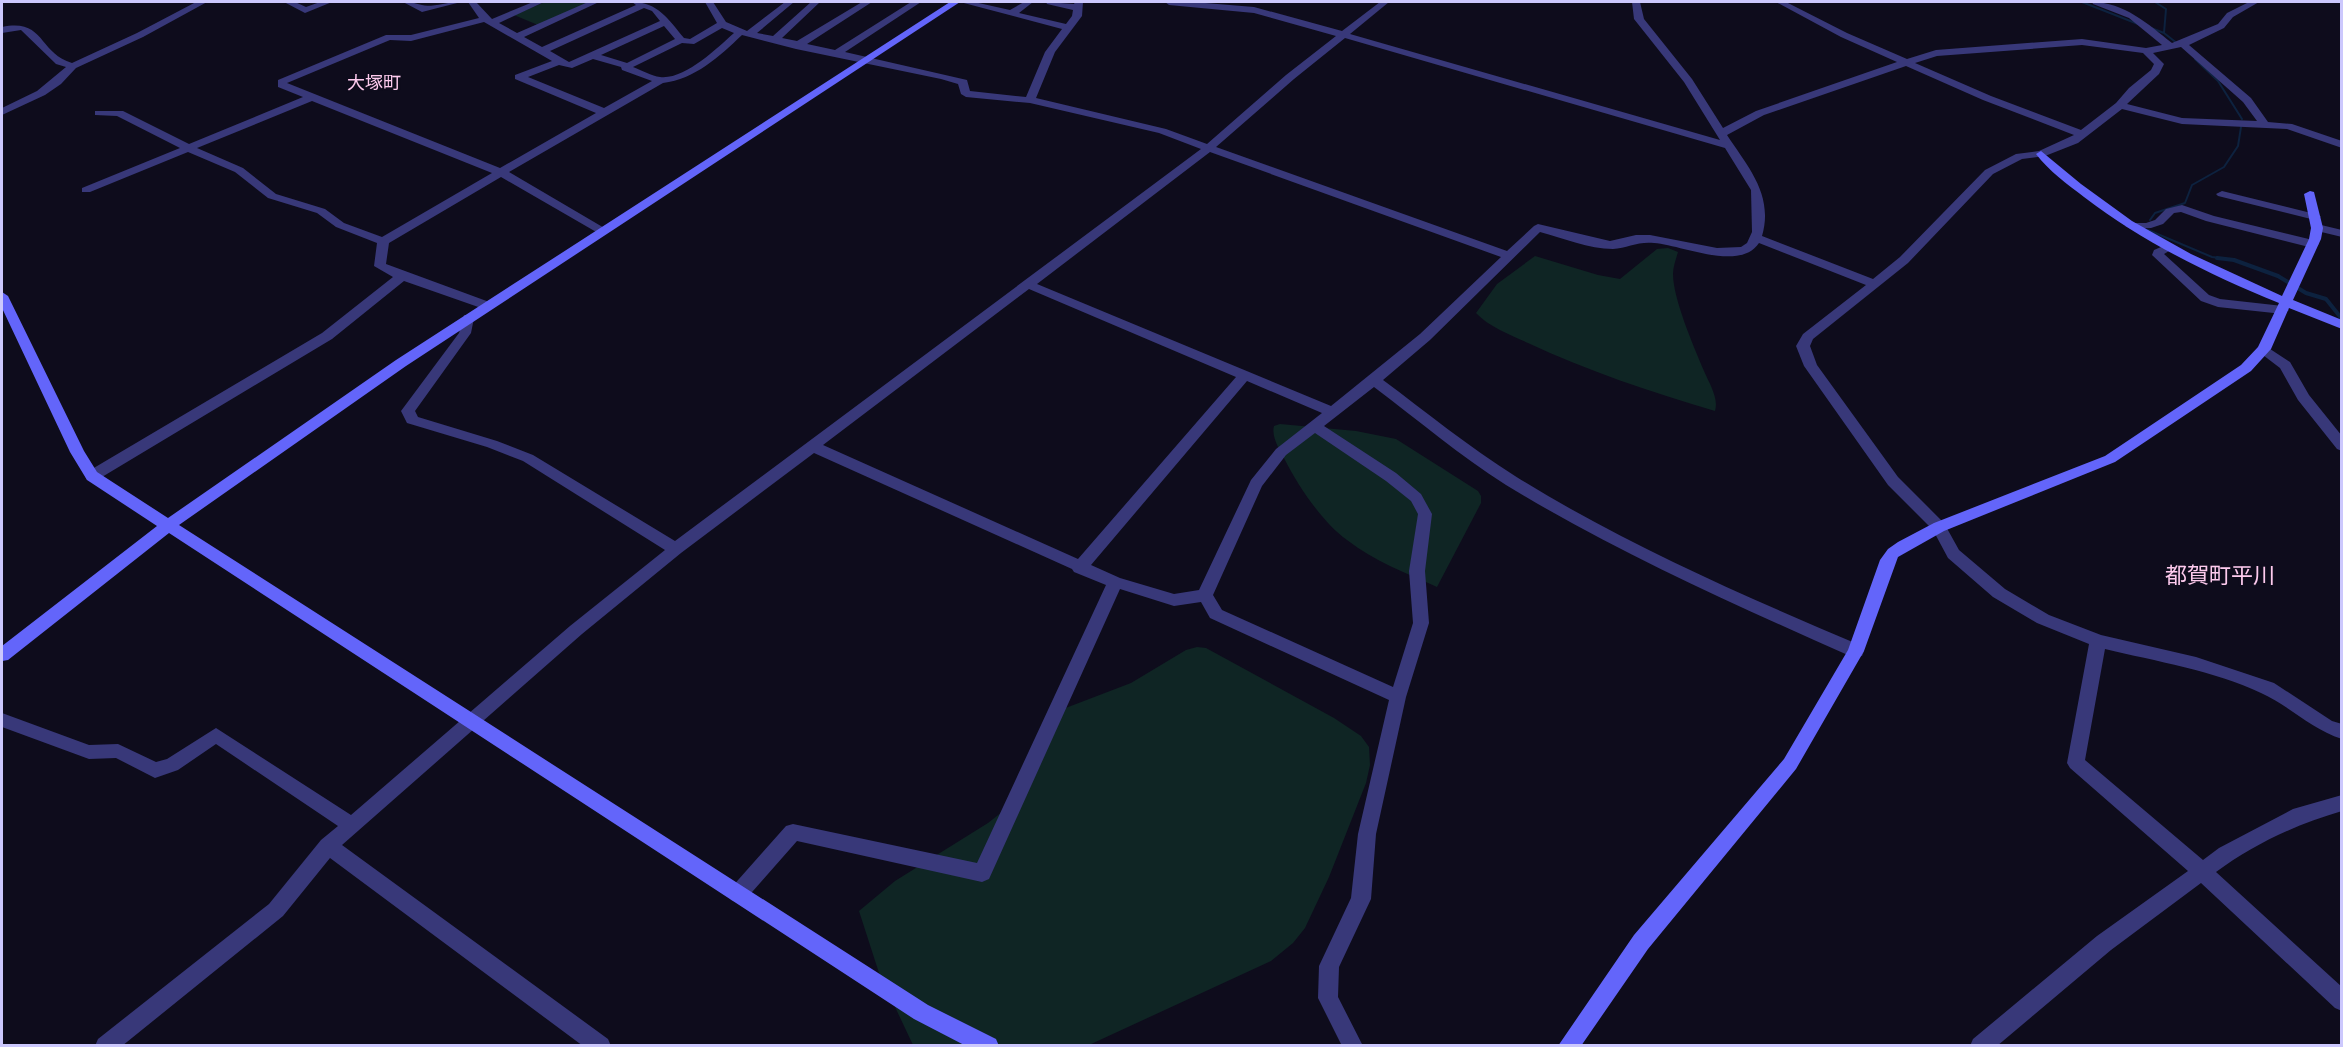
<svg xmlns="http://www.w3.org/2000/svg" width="2343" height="1047" viewBox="0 0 2343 1047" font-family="'Asap Condensed','Noto Sans JP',sans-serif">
  <rect width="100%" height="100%" fill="#0e0c1c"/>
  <path fill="#0f2524" d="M545 2H589L538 25 514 15Z
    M1668 248 1678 252C1676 259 1673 267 1673 274 1673 299 1694 347 1704 371 1709 383 1719 398 1715 411 1651 392 1588 371 1528 343 1511 335 1489 327 1476 313L1497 284 1535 256 1598 275 1620 279 1657 249Z
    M1280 424 1356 431 1396 439 1478 491 1481 496V503L1437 587C1406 573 1374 561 1347 540 1323 523 1298 486 1285 460 1280 450 1271 437 1274 426Z
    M1197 647 1206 648 1334 718 1361 736 1369 747 1370 765 1366 783 1329 877 1305 928 1293 943 1271 961 1089 1045H913L879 973 859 911 895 881 988 823 1007 808 1063 709 1131 683 1186 650Z"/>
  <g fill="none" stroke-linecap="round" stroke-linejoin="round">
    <path stroke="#0d223f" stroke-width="2" d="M2082 2 2138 24
      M2155 2 2166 9 2164 33 2178 44
      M2151 28 2164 33
      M2195 59 2218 81 2242 119
      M2150 220 2155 213 2185 203 2192 185 2224 167 2238 146 2241 127
      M2148 230 2212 257 2228 259"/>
    <path stroke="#0d223f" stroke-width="4" d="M2217 258 2234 260 2278 276 2306 293 2326 299 2342 319"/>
    <path fill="#383879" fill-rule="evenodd" d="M196 2H207L143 37 76 68 61 84 45 95 2 115V108L37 91 66 67 56 64 21 30 2 33V27C45 18 38 53 72 63L137 33Z
      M284 2H295L306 7 320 2H332L305 13Z
      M403 2C411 1 415 4 422 5 431 8 449 1 461 2L422 12Z
      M468 2H476L492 19 533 2H544L499 23 517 33 588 2H599L524 37 542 47 636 5 632 2C658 2 668 19 684 38L690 39 717 23 705 2H713L726 22 747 31 785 2H794L757 33 773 36 811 2H820L782 38 797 41 862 2H872L807 44 835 50 911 2H921L845 52 967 80 970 91 1026 97 1045 52 1062 29 960 2H974L1010 10 1024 2H1033L1019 13 1066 24 1072 16 1073 10 1047 4 1046 2 1074 4 1075 2H1083L1082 16 1055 52 1036 98 1166 129 1207 144 1286 75 1336 36 1254 13 1169 5 1165 2H1193L1254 7 1342 31 1380 2H1389L1350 34 1720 140 1684 82 1634 19 1632 2H1640L1644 19 1692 79 1723 128 1756 111 1897 62 1841 37 1776 2H1786L1847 33 1907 59 1936 50 2082 39 2146 48 2162 45 2129 18 2093 4 2092 2C2124 2 2148 24 2172 43L2218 24 2227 13 2249 2H2259L2233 17 2224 28 2189 45 2251 98 2268 122 2292 124 2342 141V148L2287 129 2182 124 2122 109 2078 143 2045 156 2022 159 1993 174 1908 263 1813 339 1810 346 1817 365 1898 477 1944 523 1959 550 2005 589 2049 615 2101 635 2196 657 2274 683 2332 721 2342 724V739C2311 729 2290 706 2261 693 2215 671 2155 661 2105 649L2085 760 2203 860 2219 848 2293 809 2342 795V811C2297 824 2254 844 2216 872L2342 987V1011L2335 1008 2201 883 2111 950 1997 1046H1970L1973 1039 2097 936 2188 871 2070 768 2067 763 2089 644 2037 623 1993 597 1948 558 1933 530 1888 485 1804 366 1796 346 1803 334 1866 285 1759 243C1740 272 1682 245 1654 243 1639 241 1627 248 1613 249 1589 249 1563 238 1540 232L1430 340 1383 380C1426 412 1469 447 1515 476 1624 544 1744 596 1862 646L1864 651 1862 656 1856 657 1850 656C1733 604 1616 552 1506 485 1460 456 1418 420 1374 387L1324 426 1396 473 1421 494 1432 514 1425 571 1429 623 1406 697 1376 834 1371 899 1339 967 1338 997 1363 1046H1342L1318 998 1319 966 1351 898 1358 834 1389 700 1210 618 1201 602 1174 606 1120 589 989 879 982 882 797 841 745 900 738 903 731 900 728 894 731 888 786 826 793 824 977 863 1106 585 1074 572 1072 569 814 453 681 553 582 634 342 845 608 1039 611 1046H583L330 858 283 916 122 1046H95L98 1039 269 904 321 840 338 826 216 744 178 770 155 778 116 758 89 759 2 727V713L89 745 118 744 156 762 167 759 216 728 351 815 570 626 665 550 523 461 487 447 407 423 401 411 459 333 464 315H472L474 318 471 333 415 411 418 417 497 441 533 455 675 541 1201 149 1159 133 1030 103 966 97 961 94 958 84 941 79 796 49 742 35C719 57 695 79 663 83L509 172 606 229V233H598L501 177 389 243 386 264 492 303 494 306 492 309H484L404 281 332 339 97 480H87L85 476 87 472 322 333 393 277 374 266 377 243 336 227 317 213 268 198 235 172 188 152 90 192H82V188L180 148 117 116 95 115V111H123L189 144 303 97 278 87V80L386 35H411L479 18ZM644 8 652 11 660 21 569 62 550 51ZM484 22 552 61 515 75V79L596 113 500 168 287 83 390 40 411 41ZM664 26 675 39 627 63 601 55ZM722 28 734 33C717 48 685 80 660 77 652 76 641 70 633 67L682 43 694 44ZM1345 38 1725 148 1751 190 1752 232 1747 243 1741 247 1717 248 1650 235H1636L1610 241 1538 224 1534 226 1507 251 1216 147 1294 79ZM2082 45 2143 53 2154 64 2151 70 2129 88 2116 103 2081 130 1991 96 1915 63 1937 56ZM2181 47 2243 102 2257 121 2182 118 2127 104 2159 74 2164 64 2153 53ZM593 59 621 67 622 70 652 81 604 108 528 77 559 65 572 68ZM1906 66 1983 100 2074 135 2039 151 2016 154 1985 170 1900 257 1873 279 1762 236C1774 195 1748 167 1727 135L1764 115ZM312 101 492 173 382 237 344 223 325 209 276 194 243 168 197 148ZM1210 152 1501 257 1420 334 1331 406 1037 284ZM1029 289 1236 377 1078 559 823 445ZM1247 381 1322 413 1276 449 1251 480 1199 590 1174 594 1120 578 1091 565ZM1315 433 1386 481 1411 501 1418 514 1409 571 1413 623 1393 687 1222 610 1213 595 1262 486 1286 455Z
      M2222 191 2319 215 2321 217 2315 220 2218 196 2216 194Z
      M2182 205 2214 216 2317 241 2319 244 2313 248 2206 221 2181 212 2174 213 2163 224 2151 228 2131 229 2125 226 2131 223H2146L2155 220 2166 209Z
      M2317 224 2342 230V237L2313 230 2311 228Z
      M2168 244 2174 248 2164 254 2209 295 2220 299 2283 306 2289 310 2283 314 2218 307 2201 301 2152 255 2154 250Z
      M2264 345 2290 362 2309 395 2342 436V451L2337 449 2298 400 2280 368 2259 352 2257 349 2259 346Z"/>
    <path fill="#6365fa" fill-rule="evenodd" d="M950 2H960L406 366 179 525 928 1005 996 1039 999 1046H966L914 1019 169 533 8 660 2 661V646L157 526 87 480 70 452 2 308V292L8 296 84 451 97 472 168 518 396 360Z
      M2041 151 2081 184 2132 221 2191 254 2282 296 2309 239 2311 228 2304 194 2310 191 2314 192 2323 228 2321 239 2293 300 2342 320V329L2289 308 2271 349 2251 371 2115 462 1944 531 1898 557 1864 651 1796 769 1648 949 1581 1046H1558L1634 935 1784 759 1848 650 1880 560 1888 549 1898 542 1934 523 2105 456 2241 365 2258 347 2279 303C2210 275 2143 242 2084 197 2067 184 2049 171 2036 154Z"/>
  </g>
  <g text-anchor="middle" stroke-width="4.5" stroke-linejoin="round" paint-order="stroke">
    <g font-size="18" fill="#fdcaed" stroke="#0e0c1c">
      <text x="374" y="89">大塚町</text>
    </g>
    <g font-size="22" fill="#fdcaed" stroke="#0e0c1c">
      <text x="2220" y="583">都賀町平川</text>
    </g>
  </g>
  <rect width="2343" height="1047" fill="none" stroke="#ccc8fd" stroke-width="6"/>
</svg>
